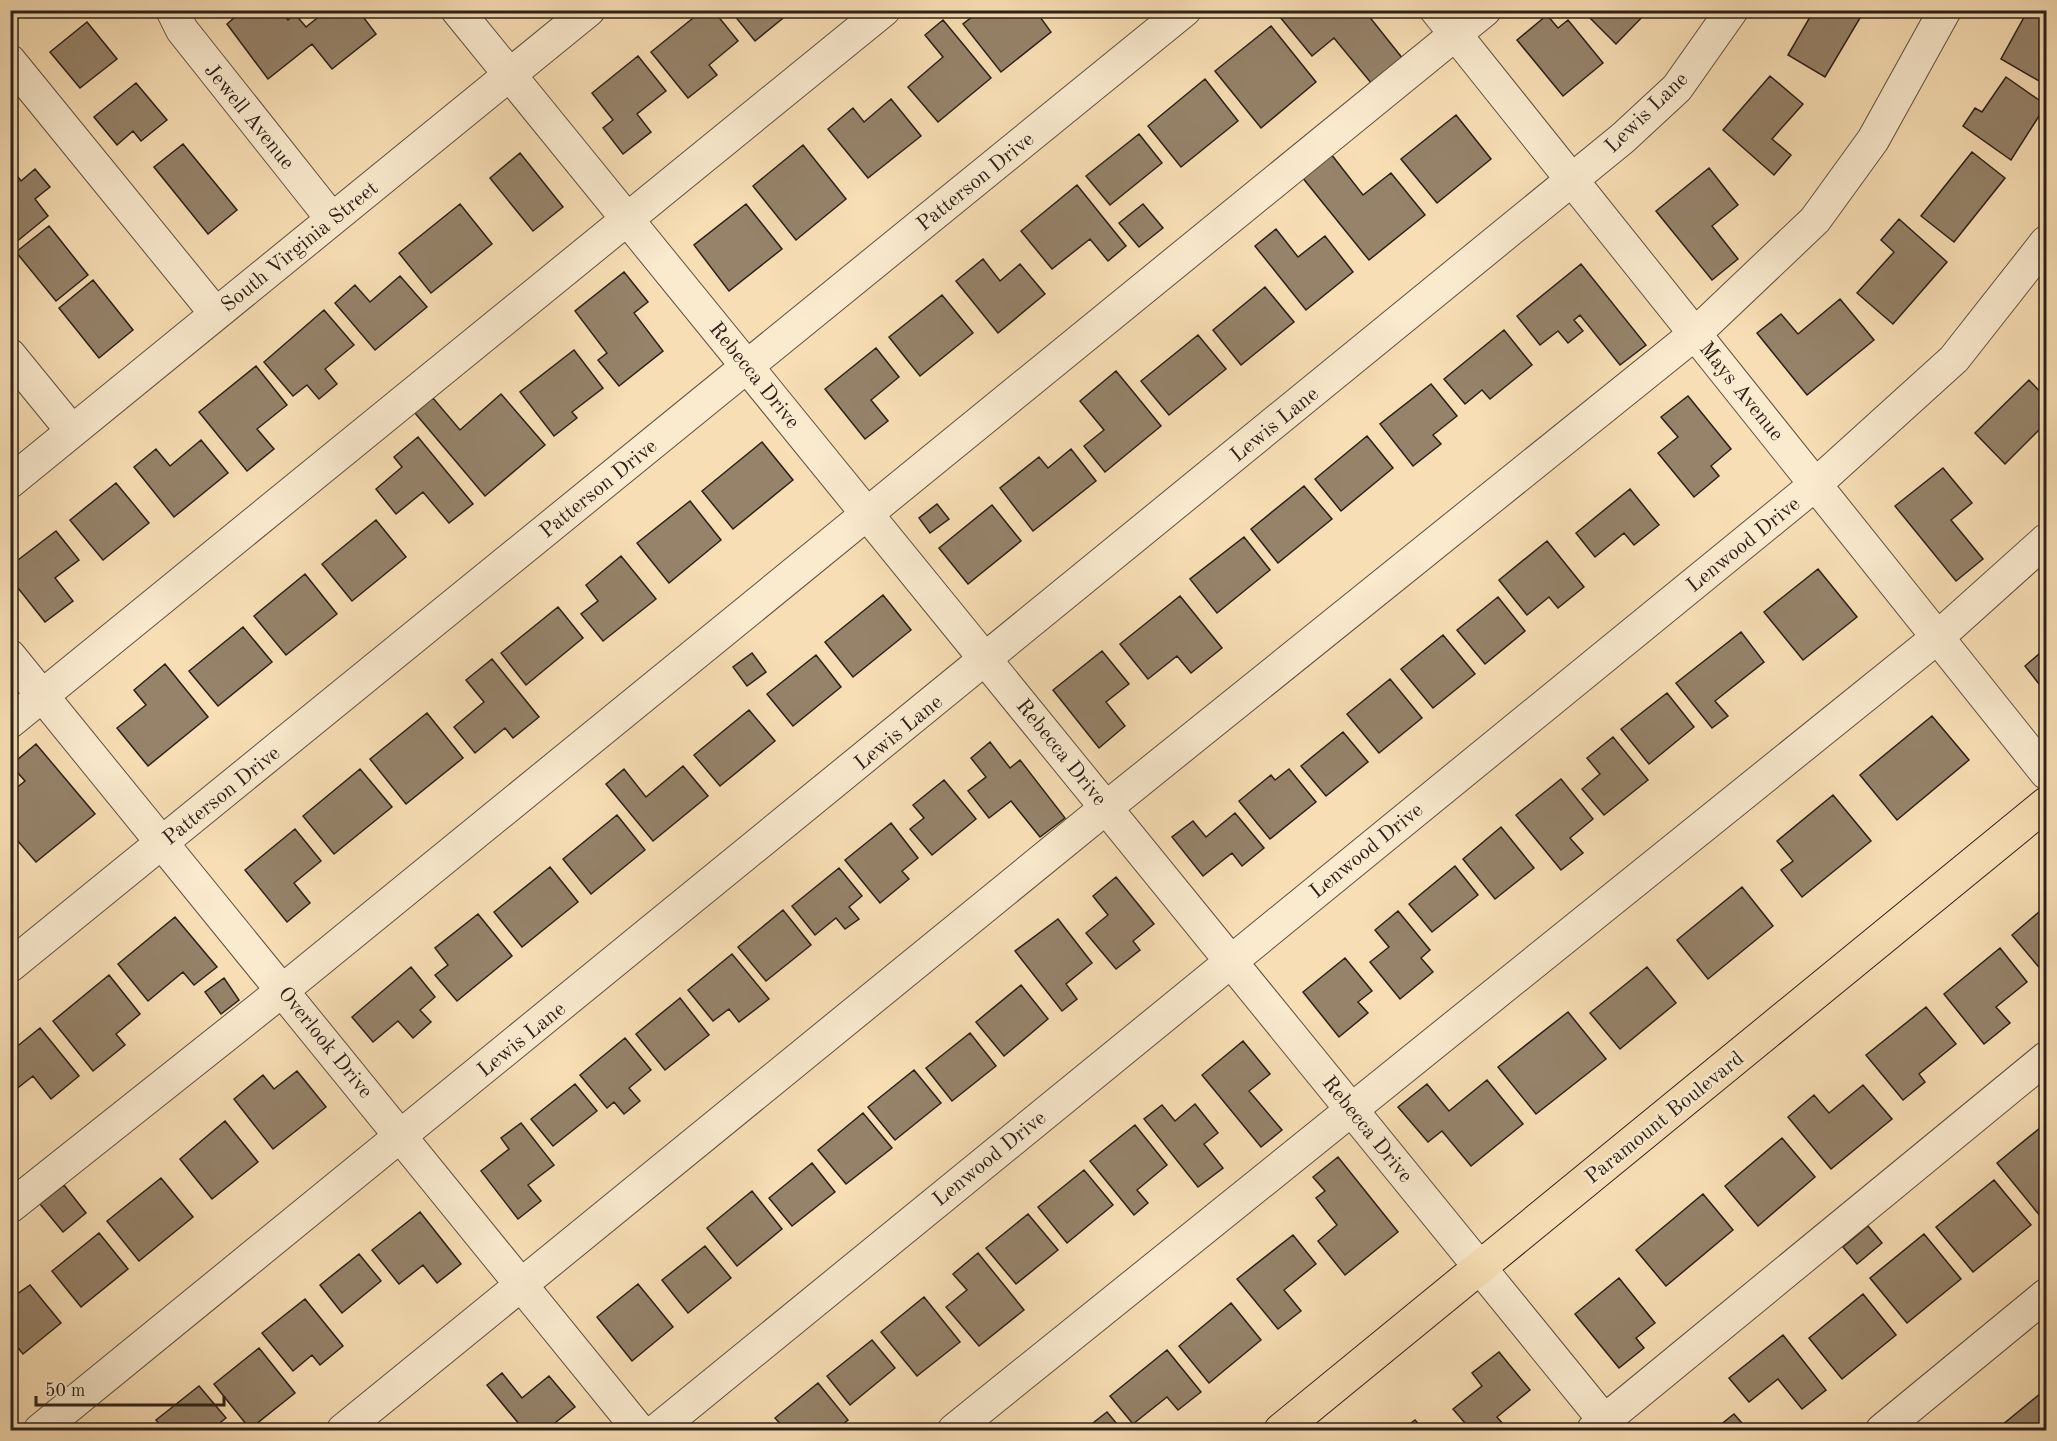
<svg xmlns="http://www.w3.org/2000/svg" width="2057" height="1441" viewBox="0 0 2057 1441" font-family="'Old Standard TT',serif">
  <rect width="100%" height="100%" fill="#f7deb4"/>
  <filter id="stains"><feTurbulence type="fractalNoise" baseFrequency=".00333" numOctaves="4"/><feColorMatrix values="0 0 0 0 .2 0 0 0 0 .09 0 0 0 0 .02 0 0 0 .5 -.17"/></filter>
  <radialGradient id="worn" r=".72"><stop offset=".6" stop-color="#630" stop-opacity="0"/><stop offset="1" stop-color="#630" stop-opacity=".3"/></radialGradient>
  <path fill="#96836a" stroke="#2d2119" stroke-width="1.5" d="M243 10H280L288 20 295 14 306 27 327 10H358L376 34 332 69 312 44 268 79 227 24Z
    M703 10H713L738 41 709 65 717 75 688 98 651 52Z
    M730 10H793L755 41Z
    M981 10H989L992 15 998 10H1035L1051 32 1001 72 963 24Z
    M1289 10H1364L1403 59 1372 84 1334 38 1312 56 1280 17Z
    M1582 10H1649L1616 44Z
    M1814 10H1859L1863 13 1825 77 1788 55Z
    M2028 10H2046V85L2001 59Z
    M1547 15 1558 28 1568 20 1603 63 1563 96 1517 40Z
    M943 20 991 78 938 122 908 87 943 57 925 35Z
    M87 22 117 59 80 88 50 52Z
    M1271 26 1316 82 1261 128 1215 71Z
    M638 56 666 91 637 114 651 132 623 154 603 128 613 120 592 93Z
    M1770 76 1803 104 1772 139 1791 155 1774 175 1723 130Z
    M2006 77 2046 105 2011 160 1963 126 1975 108 1982 112Z
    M1205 79 1238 121 1181 167 1148 126Z
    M136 83 167 120 141 141 133 131 117 145 94 117Z
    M891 99 921 136 868 178 828 129 853 108 864 122Z
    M1456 115 1491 159 1437 203 1401 159Z
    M1139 134 1162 163 1110 205 1086 176Z
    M183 144 237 210 208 234 154 167Z
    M803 145 846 199 796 240 753 186Z
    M1972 152 2005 178 1954 242 1921 216Z
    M520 153 563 207 533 231 490 178Z
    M1331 154 1363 195 1391 173 1425 215 1369 260 1302 177Z
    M1709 168 1738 205 1712 226 1738 259 1712 280 1656 211Z
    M12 169 21 181 35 169 50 187 35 199 48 216 15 243 10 237Z
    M1077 185 1126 246 1108 261 1090 239 1052 269 1021 231Z
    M460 204 492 244 431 293 399 253Z
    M746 204 782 249 729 291 694 245Z
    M1143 204 1163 228 1139 247 1119 223Z
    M1899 219 1947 262 1893 324 1857 293 1894 252 1881 240Z
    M49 226 88 275 56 301 16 252Z
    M1276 229 1298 257 1325 236 1353 272 1306 310 1255 246Z
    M983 259 1000 281 1020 264 1045 294 998 333 956 281Z
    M1581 264 1646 345 1620 365 1580 315 1574 320 1583 331 1568 343 1558 331 1540 345 1517 316Z
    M624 272 648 302 634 313 663 351 619 386 598 360 607 353 575 311Z
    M400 276 427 307 375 350 335 303 355 285 370 302Z
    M93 280 133 330 99 358 59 308Z
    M1265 287 1294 322 1241 365 1213 330Z
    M942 295 973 333 920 376 889 337Z
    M1840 299 1874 340 1807 395 1757 333 1781 314 1798 334Z
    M324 310 354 345 325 369 337 384 319 399 307 385 293 396 264 362Z
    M1504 330 1532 365 1490 399 1482 390 1465 404 1444 379Z
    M1198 335 1226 369 1169 415 1141 381Z
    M876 348 899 377 871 400 888 421 865 439 825 389Z
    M574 350 603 388 572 412 577 418 554 436 520 392Z
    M256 366 287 405 257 429 274 449 247 471 199 412Z
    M1116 371 1161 426 1105 472 1084 446 1104 430 1080 401Z
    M2029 380 2046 398V423L2005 464 1975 433Z
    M1431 384 1457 416 1433 435 1441 444 1413 466 1380 424Z
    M501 394 545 445 485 496 415 413 433 398 460 430Z
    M1688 396 1731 449 1711 466 1719 476 1694 497 1658 453 1678 437 1661 417Z
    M1367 436 1393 468 1341 511 1315 479Z
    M418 437 473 504 449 523 423 492 396 514 376 489 402 467 394 457Z
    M201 440 228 473 174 517 134 467 156 449 170 466Z
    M762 442 793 480 733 529 702 491Z
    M1071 449 1096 481 1033 531 1000 488 1039 457 1048 468Z
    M1943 468 1972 503 1951 520 1983 559 1956 581 1895 506Z
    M116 483 149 523 103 560 70 520Z
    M1304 486 1332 519 1278 563 1251 529Z
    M1630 489 1659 525 1634 545 1624 533 1595 557 1576 533Z
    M690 501 721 540 669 583 637 543Z
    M937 504 949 519 930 533 919 518Z
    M992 505 1021 541 968 584 939 548Z
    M376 520 406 557 352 601 322 564Z
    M56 531 79 560 55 578 73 601 45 622 10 578V566Z
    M1244 537 1270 570 1217 613 1190 579Z
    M1547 541 1584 587 1558 608 1549 597 1527 615 1499 580Z
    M621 556 656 599 603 641 581 614 598 601 586 585Z
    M1818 569 1857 617 1803 660 1764 612Z
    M305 574 337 614 286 655 254 616Z
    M883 595 911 630 853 677 825 642Z
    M1180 596 1222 648 1191 673 1177 656 1148 679 1120 644Z
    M1498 597 1525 631 1485 664 1457 630Z
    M558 607 583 638 526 685 501 653Z
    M243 627 272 662 218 706 189 671Z
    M1741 632 1764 662 1715 701 1728 716 1712 728 1676 683Z
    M1443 635 1475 674 1433 708 1401 669Z
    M2046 648V693L2025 666Z
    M1102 651 1129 684 1106 702 1125 726 1099 748 1053 690Z
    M752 653 766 672 747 686 733 667Z
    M816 655 841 687 793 726 767 694Z
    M492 659 539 717 513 738 505 728 475 753 454 727 484 702 466 680Z
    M165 664 208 717 148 766 117 728 146 705 134 690Z
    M1390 679 1422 718 1379 753 1347 714Z
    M1667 693 1694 727 1649 764 1621 729Z
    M749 710 775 741 720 786 694 755Z
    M427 713 463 758 406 804 370 759Z
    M1932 716 1969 760 1897 820 1860 775Z
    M1343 732 1368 762 1326 796 1301 766Z
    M1613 737 1648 780 1604 815 1582 789 1600 774 1587 758Z
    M990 742 1010 768 1020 760 1065 818 1040 837 1011 801 989 818 968 791 986 777 971 758Z
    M36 744 95 814 36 862 10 832V793L25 781 11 765Z
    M683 766 708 796 653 841 606 784 624 769 646 797Z
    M360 769 392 807 334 854 303 816Z
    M1289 769 1316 802 1270 839 1239 801 1271 775 1275 780Z
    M1561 779 1593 819 1570 838 1583 853 1561 870 1516 815Z
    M944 780 976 819 932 855 910 829 924 818 913 805Z
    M1833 795 1871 841 1802 897 1781 870 1793 861 1777 841Z
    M1235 813 1264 848 1242 866 1232 853 1203 876 1172 837 1193 821 1206 837Z
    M617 815 645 850 591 894 563 859Z
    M891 823 918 858 902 871 909 879 880 903 845 860Z
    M1501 827 1534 868 1495 899 1463 859Z
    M295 829 321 861 294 883 310 903 287 922 245 870Z
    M1455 866 1478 895 1432 932 1409 904Z
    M550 867 578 902 522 947 494 912Z
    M839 868 862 896 849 907 859 919 845 929 836 918 815 935 792 906Z
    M1116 877 1154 924 1133 941 1140 950 1116 969 1086 933 1108 915 1093 896Z
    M1742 887 1773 926 1708 979 1677 940Z
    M2046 906V967L2042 971 2012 935Z
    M783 910 811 945 766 981 738 947Z
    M1398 911 1430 950 1421 958 1433 972 1400 999 1370 962 1389 947 1375 930Z
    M478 914 512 956 457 1001 435 975 448 965 435 948Z
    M175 917 217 967 194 985 183 972 148 1001 118 964Z
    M1058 919 1092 963 1066 984 1077 999 1062 1011 1015 951Z
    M2000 948 2027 982 1996 1007 2010 1023 1984 1044 1944 994Z
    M732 954 769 999 739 1022 729 1009 713 1021 688 990Z
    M1345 958 1372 991 1358 1002 1368 1013 1339 1037 1303 992Z
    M411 967 435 997 420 1010 431 1022 413 1038 398 1021 373 1042 352 1017Z
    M1647 967 1676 1003 1620 1049 1590 1013Z
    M109 975 140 1014 116 1034 125 1045 93 1071 53 1021Z
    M224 978 239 1000 221 1014 205 992Z
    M1021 985 1048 1019 1004 1056 976 1022Z
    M680 998 709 1035 665 1070 636 1034Z
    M1926 1007 1956 1044 1919 1074 1925 1082 1903 1100 1866 1055Z
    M1568 1012 1606 1059 1536 1114 1498 1067Z
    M40 1028 79 1076 51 1099 33 1076 10 1094V1052Z
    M970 1033 996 1066 952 1101 926 1068Z
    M625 1038 651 1070 629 1088 640 1101 624 1114 614 1102 607 1108 580 1075Z
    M1243 1041 1270 1074 1249 1091 1282 1130 1261 1147 1202 1075Z
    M914 1070 941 1103 895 1140 868 1107Z
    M297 1071 326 1107 273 1149 234 1099 263 1075 274 1089Z
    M1487 1080 1523 1124 1471 1166 1442 1131 1428 1142 1398 1107 1427 1084 1449 1111Z
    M575 1084 597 1111 553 1146 531 1119Z
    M1863 1085 1892 1119 1831 1169 1788 1117 1814 1095 1829 1113Z
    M1195 1104 1218 1133 1204 1144 1223 1168 1198 1187 1144 1119 1162 1105 1175 1121Z
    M863 1113 892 1148 846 1184 818 1150Z
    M225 1121 258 1162 212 1199 180 1159Z
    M521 1123 554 1165 528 1185 541 1201 518 1219 481 1171 509 1149 501 1138Z
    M2046 1123V1213L2041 1217 1997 1163Z
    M1135 1125 1167 1165 1137 1190 1148 1203 1134 1215 1090 1161Z
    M1782 1138 1815 1177 1758 1226 1725 1186Z
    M1338 1157 1398 1232 1345 1275 1318 1241 1337 1225 1316 1198 1325 1191 1313 1177Z
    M812 1163 835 1192 792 1226 769 1198Z
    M1084 1170 1113 1205 1067 1243 1038 1207Z
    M161 1178 193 1217 139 1261 107 1221Z
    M1994 1180 2031 1225 1973 1272 1936 1227Z
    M64 1185 86 1213 63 1232 40 1204Z
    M752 1191 782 1229 737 1266 707 1228Z
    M1703 1194 1733 1230 1666 1286 1636 1250Z
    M420 1212 461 1264 437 1283 423 1265 399 1284 372 1250Z
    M1028 1214 1058 1250 1016 1284 986 1248Z
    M1868 1226 1882 1243 1857 1264 1843 1247Z
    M99 1233 128 1269 81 1307 52 1271Z
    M1924 1234 1961 1279 1907 1323 1870 1278Z
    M1293 1235 1316 1264 1284 1290 1301 1311 1278 1329 1237 1279Z
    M705 1246 731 1278 688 1313 662 1280Z
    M978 1253 1024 1310 979 1346 946 1307 967 1290 953 1274Z
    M359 1254 381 1281 342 1313 320 1285Z
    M1619 1278 1655 1323 1636 1338 1644 1348 1619 1368 1575 1314Z
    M638 1284 673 1327 632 1361 597 1317Z
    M30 1285 61 1323 23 1354 15 1344 10 1348V1299Z
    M1863 1294 1896 1335 1842 1379 1809 1338Z
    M924 1297 960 1342 917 1376 881 1332Z
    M305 1299 343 1346 320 1365 312 1355 293 1371 262 1333Z
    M1231 1303 1261 1340 1209 1383 1179 1346Z
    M1783 1335 1826 1390 1802 1409 1778 1379 1749 1402 1729 1378Z
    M872 1340 895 1368 850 1405 827 1376Z
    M259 1348 295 1393 250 1429 214 1384Z
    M1167 1350 1201 1392 1178 1410 1167 1397 1133 1424 1110 1396Z
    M1499 1352 1530 1390 1497 1417 1508 1430H1471L1453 1409 1482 1386 1472 1373Z
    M502 1373 522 1398 549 1376 575 1407 546 1430H524L487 1385Z
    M818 1383 848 1420 835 1430H786L775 1418Z
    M199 1386 226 1418 211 1430H165L156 1420Z
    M2046 1389V1430H1996Z
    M1107 1412 1122 1430H1084Z
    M1734 1414 1748 1430H1714Z
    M1415 1420 1424 1430H1402Z"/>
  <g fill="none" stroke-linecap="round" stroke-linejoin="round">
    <g stroke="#605040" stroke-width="34">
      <path id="minor" d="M172 10 182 30 332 219
        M457 10 1612 1430
        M1436 10 2046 773
        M10 61 216 314
        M10 355 72 431
        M10 482 589 10
        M10 656 639 1430
        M10 722 884 10
        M10 966 1185 10
        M10 1207 283 990 1485 10
        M40 1430 1623 138 1677 88 1732 10
        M343 1430 1107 807 1696 333 1815 220 1873 140 1945 10
        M657 1430 1816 484 1954 359 2046 242
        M954 1430 1938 637 2046 540
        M1593 1430 2046 1058
        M1882 1430 2046 1295"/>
    </g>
    <g stroke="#2d2119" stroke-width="35">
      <path id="major" d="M1281 1430 2046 804"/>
    </g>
    <use href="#minor" stroke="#faeace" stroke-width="32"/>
    <use href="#major" stroke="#f7deb4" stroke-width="33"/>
  </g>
  <g text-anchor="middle" stroke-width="5" stroke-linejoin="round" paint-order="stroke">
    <g font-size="21" fill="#2d2119" stroke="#faeace">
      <text transform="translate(1646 112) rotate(-44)" y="7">Lewis Lane</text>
      <text transform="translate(250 116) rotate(51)" y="7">Jewell Avenue</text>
      <text transform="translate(975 181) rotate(-39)" y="7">Patterson Drive</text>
      <text transform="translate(299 246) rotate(-39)" y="7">South Virginia Street</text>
      <text transform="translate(755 375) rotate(51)" y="7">Rebecca Drive</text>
      <text transform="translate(1742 391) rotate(51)" y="7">Mays Avenue</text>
      <text transform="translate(1274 424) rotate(-39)" y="7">Lewis Lane</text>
      <text transform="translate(598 488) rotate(-39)" y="7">Patterson Drive</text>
      <text transform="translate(1743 544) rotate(-39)" y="7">Lenwood Drive</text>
      <text transform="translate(898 732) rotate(-39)" y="7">Lewis Lane</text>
      <text transform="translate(1062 752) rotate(51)" y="7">Rebecca Drive</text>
      <text transform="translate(221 795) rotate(-39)" y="7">Patterson Drive</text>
      <text transform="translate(1366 850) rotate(-39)" y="7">Lenwood Drive</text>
      <text transform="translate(521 1039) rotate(-39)" y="7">Lewis Lane</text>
      <text transform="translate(326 1042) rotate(51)" y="7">Overlook Drive</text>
      <text transform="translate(1664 1117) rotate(-39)" y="7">Paramount Boulevard</text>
      <text transform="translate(1368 1129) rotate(51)" y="7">Rebecca Drive</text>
      <text transform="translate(989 1158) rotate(-39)" y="7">Lenwood Drive</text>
    </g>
  </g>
  <rect width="2057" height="1441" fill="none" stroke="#f7deb4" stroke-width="36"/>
  <rect x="12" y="12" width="2033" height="1417" fill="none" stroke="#2d2119" stroke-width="3"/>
  <rect x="18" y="18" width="2021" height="1405" fill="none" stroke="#2d2119" stroke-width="1.5"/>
  <path d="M36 1396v9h188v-9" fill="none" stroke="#2d2119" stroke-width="3"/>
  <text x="45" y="1396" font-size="18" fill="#2d2119" stroke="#faeace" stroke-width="4.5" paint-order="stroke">50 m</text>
  <rect width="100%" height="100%" filter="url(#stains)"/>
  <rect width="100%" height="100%" fill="url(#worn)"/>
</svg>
